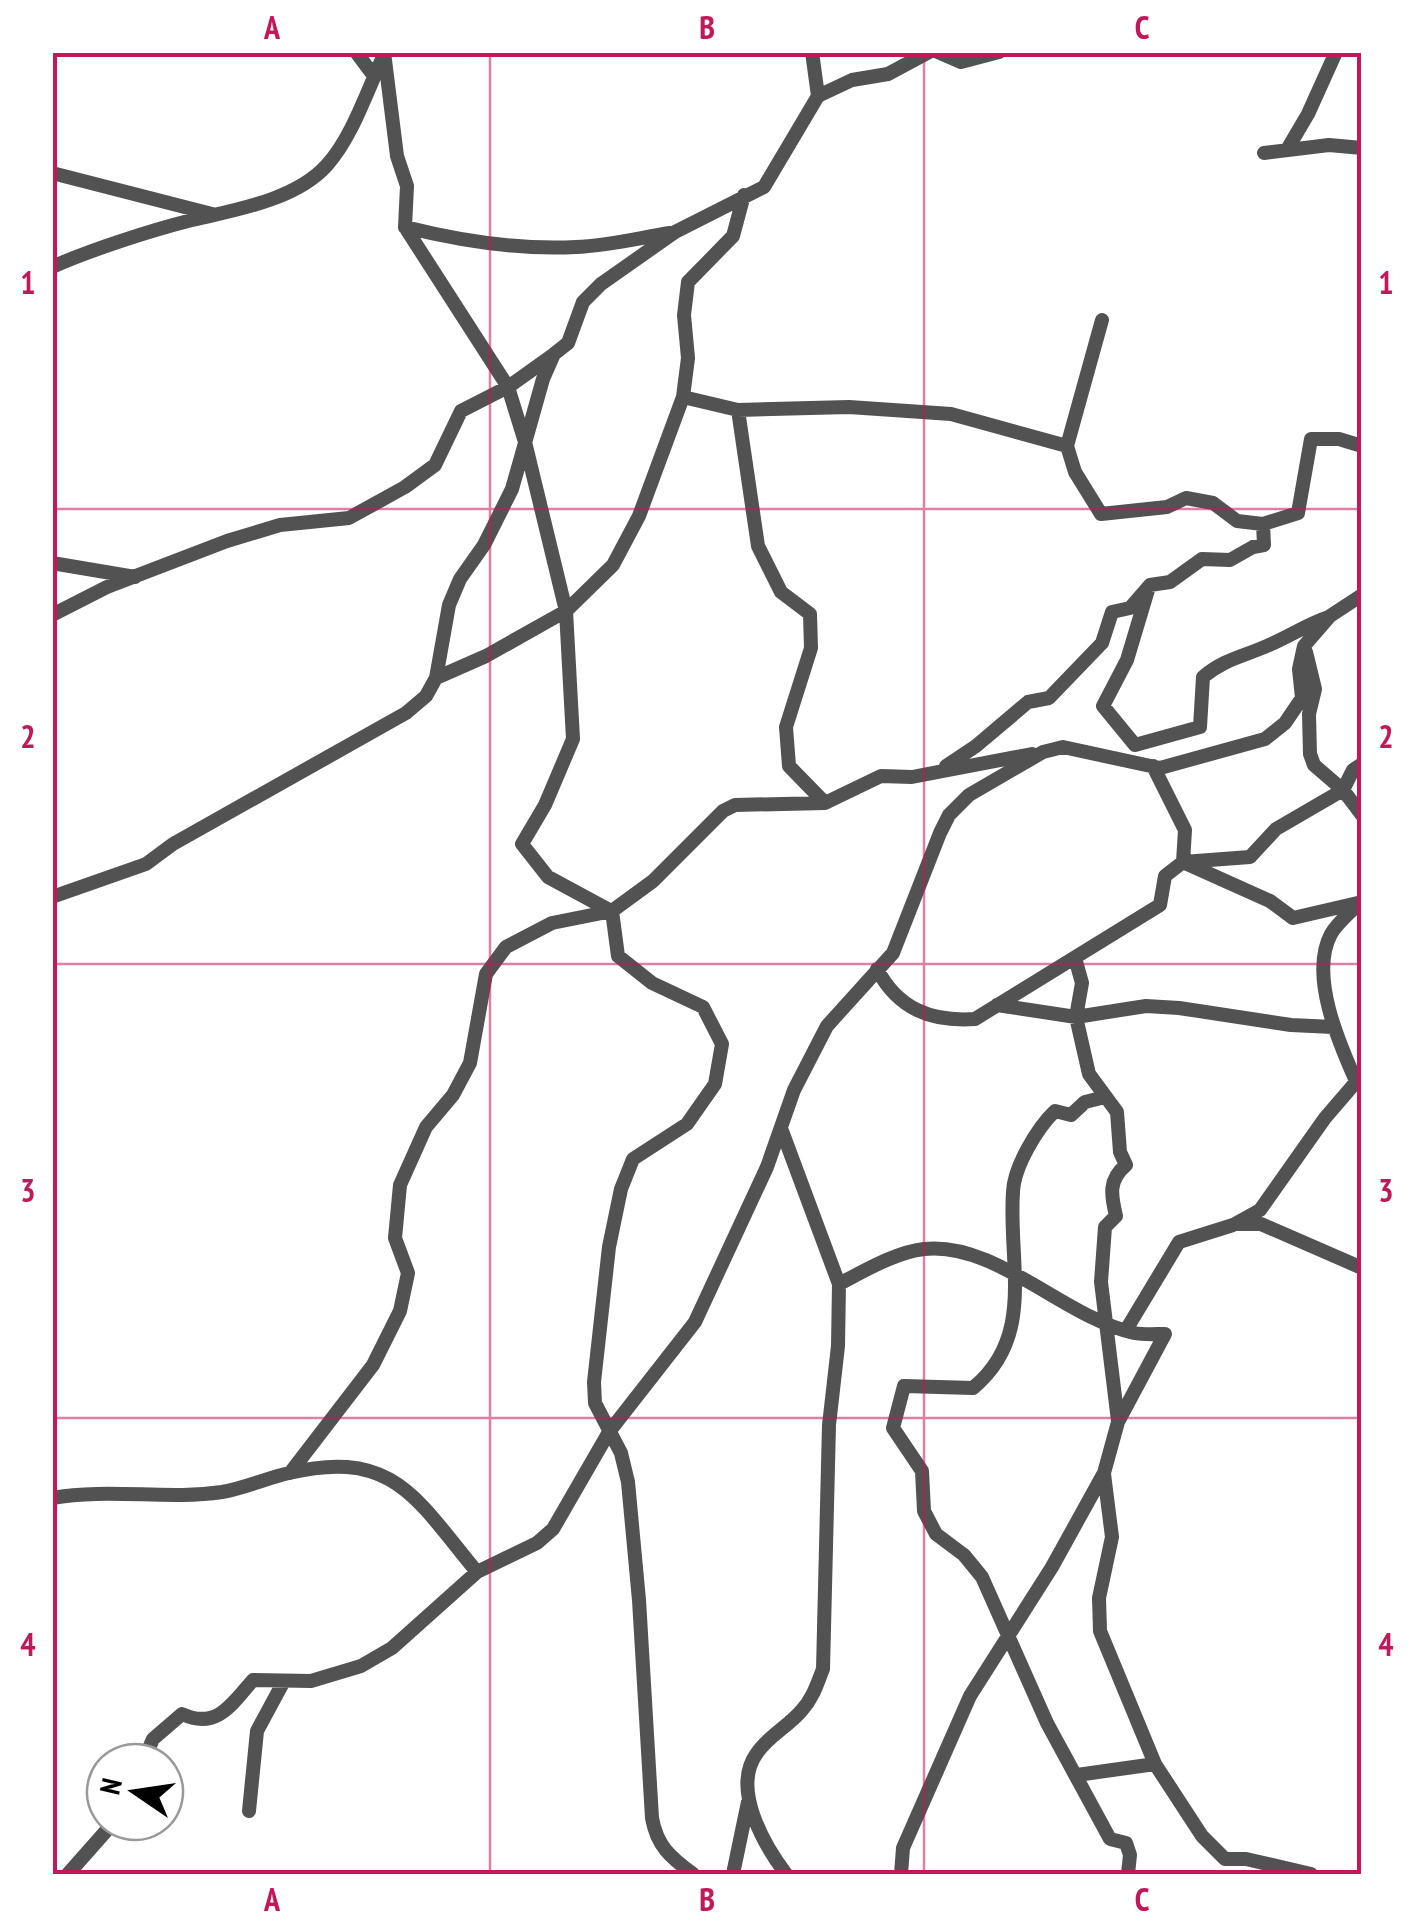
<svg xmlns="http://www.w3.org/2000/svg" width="1414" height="1927" viewBox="0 0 1414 1927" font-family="'PT Sans Narrow',sans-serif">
  <rect width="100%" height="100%" fill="#fff"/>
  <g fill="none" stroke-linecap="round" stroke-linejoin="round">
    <path stroke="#525252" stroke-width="14" d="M356 52 374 76
      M384 52 397 156 407 186 405 227C461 241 519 250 576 247 607 246 639 238 670 233
      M812 52 818 96
      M938 52 961 62 999 52
      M1288 148 1308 114 1336 52
      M1264 153 1329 145 1362 148
      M52 173 212 214
      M405 227 508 387 525 442 566 611 573 739 545 805 522 844 548 877 611 911
      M52 267C90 250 152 230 192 220 235 210 296 200 327 165 353 136 367 90 384 55
      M1102 320 1067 446 1075 472 1101 514 1167 507 1186 498 1213 503 1237 521 1263 524
      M683 397 738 410 758 546 781 592 810 614 811 648 786 727 789 766 825 803
      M738 410 849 407 951 414 1067 446
      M52 563 135 577
      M1148 590 1127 660 1103 706 1135 745 1200 727 1203 677C1224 659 1245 656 1269 645 1290 636 1308 624 1329 617
      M52 615 107 587 227 541 280 525 349 518 405 487 435 465 461 411 508 387 553 355
      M1306 652 1315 689 1309 714 1310 754 1314 765 1343 790 1362 815
      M436 678 486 656 566 611 613 565 639 516 683 397 688 358 684 315 688 282 733 236 744 195
      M946 766 976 746 1028 702 1049 698 1102 643 1112 612 1130 608 1150 585 1170 582 1202 559 1230 560 1253 547 1264 545 1263 524 1298 513 1311 439H1339L1362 446
      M1153 766 1185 830 1183 862 1270 901 1293 918 1362 902
      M52 897 146 864 173 844 406 713 426 696 436 678 449 605 460 579 484 545 512 489 543 379 554 354 568 343 583 302 601 284 675 232 764 187 818 96 852 80 888 74 929 52
      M612 911 618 956 652 983 703 1007 722 1044 715 1084 687 1124 633 1159 621 1189 609 1247 594 1382 595 1403 621 1453 628 1482 639 1600 652 1818C657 1846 670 1857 693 1874
      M1075 958 1082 983 1076 1017 1089 1074 1117 1112 1120 1152 1126 1165C1108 1180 1111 1195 1116 1216L1105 1227 1101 1282 1118 1421
      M877 969C898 1009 931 1022 975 1019L1160 905 1165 876 1183 862 1250 857 1276 829 1343 790 1353 770 1362 764
      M997 1005 1076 1017 1146 1006 1179 1008 1291 1025 1333 1027
      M1356 1081C1339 1043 1309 975 1331 934 1337 923 1350 913 1358 904
      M1105 1097 1085 1102 1071 1115 1055 1111C1037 1128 1014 1167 1013 1192 1008 1263 1036 1336 973 1388L904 1386 893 1428 922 1471 924 1511 936 1534 964 1555 982 1577 1047 1723 1110 1839 1126 1843 1130 1855 1128 1874
      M782 1131 839 1284 838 1346 829 1425 823 1669C817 1684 813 1698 802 1710 789 1726 768 1736 757 1753 731 1788 764 1845 786 1874
      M1239 1224H1261L1362 1268
      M839 1284C864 1271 896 1252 924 1249 995 1241 1065 1318 1134 1333 1144 1335 1155 1334 1165 1334L1118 1422 1104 1473 1052 1567 970 1696 903 1848 901 1874
      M1126 1330 1179 1242 1233 1225 1260 1210 1325 1118 1362 1075
      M290 1473 373 1365 400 1311 408 1273 395 1238 400 1185 426 1127 453 1095 470 1063 486 974 506 947 552 923 612 911 653 881 723 811 735 805 825 803 881 776 912 777 1032 754
      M1104 1474 1112 1537 1099 1598 1100 1631 1155 1764 1202 1836 1225 1859H1246L1311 1874
      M52 1498C108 1488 167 1500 222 1492 245 1488 267 1478 289 1473 394 1448 417 1500 477 1572
      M143 1762 153 1739 182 1714C217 1730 232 1704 253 1680L311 1681 361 1666 392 1648 477 1572 537 1543 553 1529 609 1432 695 1322 767 1167 794 1090 827 1026 893 953 940 833 949 815 969 795 1043 752 1063 747 1160 768 1265 739 1285 723 1302 698 1299 669 1304 646 1330 616 1362 595
      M1077 1775 1155 1764
      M249 1811 257 1731 284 1681
      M68 1874 114 1822
      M733 1874 748 1802"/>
  </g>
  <path fill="none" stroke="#c2185b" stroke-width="2.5" stroke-opacity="0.55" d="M490 52V1874M924 52V1874M52 509H1362M52 964H1362M52 1418H1362"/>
  <rect width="1414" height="1927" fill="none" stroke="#ffffff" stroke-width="110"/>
  <g transform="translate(135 1792) rotate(283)"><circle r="48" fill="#ffffff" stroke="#999999" stroke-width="2.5"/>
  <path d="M0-8L18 38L0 25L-18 38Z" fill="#000000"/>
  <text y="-15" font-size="28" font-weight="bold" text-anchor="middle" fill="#000000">N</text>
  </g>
  <rect x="55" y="55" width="1304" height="1817" fill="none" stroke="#c2185b" stroke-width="4"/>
  <g font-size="32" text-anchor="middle" font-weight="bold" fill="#c2185b">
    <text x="272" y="39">A</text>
    <text x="707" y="39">B</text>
    <text x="1142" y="39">C</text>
    <text x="28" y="294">1</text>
    <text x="1386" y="294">1</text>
    <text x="28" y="748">2</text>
    <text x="1386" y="748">2</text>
    <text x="28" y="1202">3</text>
    <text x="1386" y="1202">3</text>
    <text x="28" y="1656">4</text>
    <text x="1386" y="1656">4</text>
    <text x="272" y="1911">A</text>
    <text x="707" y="1911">B</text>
    <text x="1142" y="1911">C</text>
  </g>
</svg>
